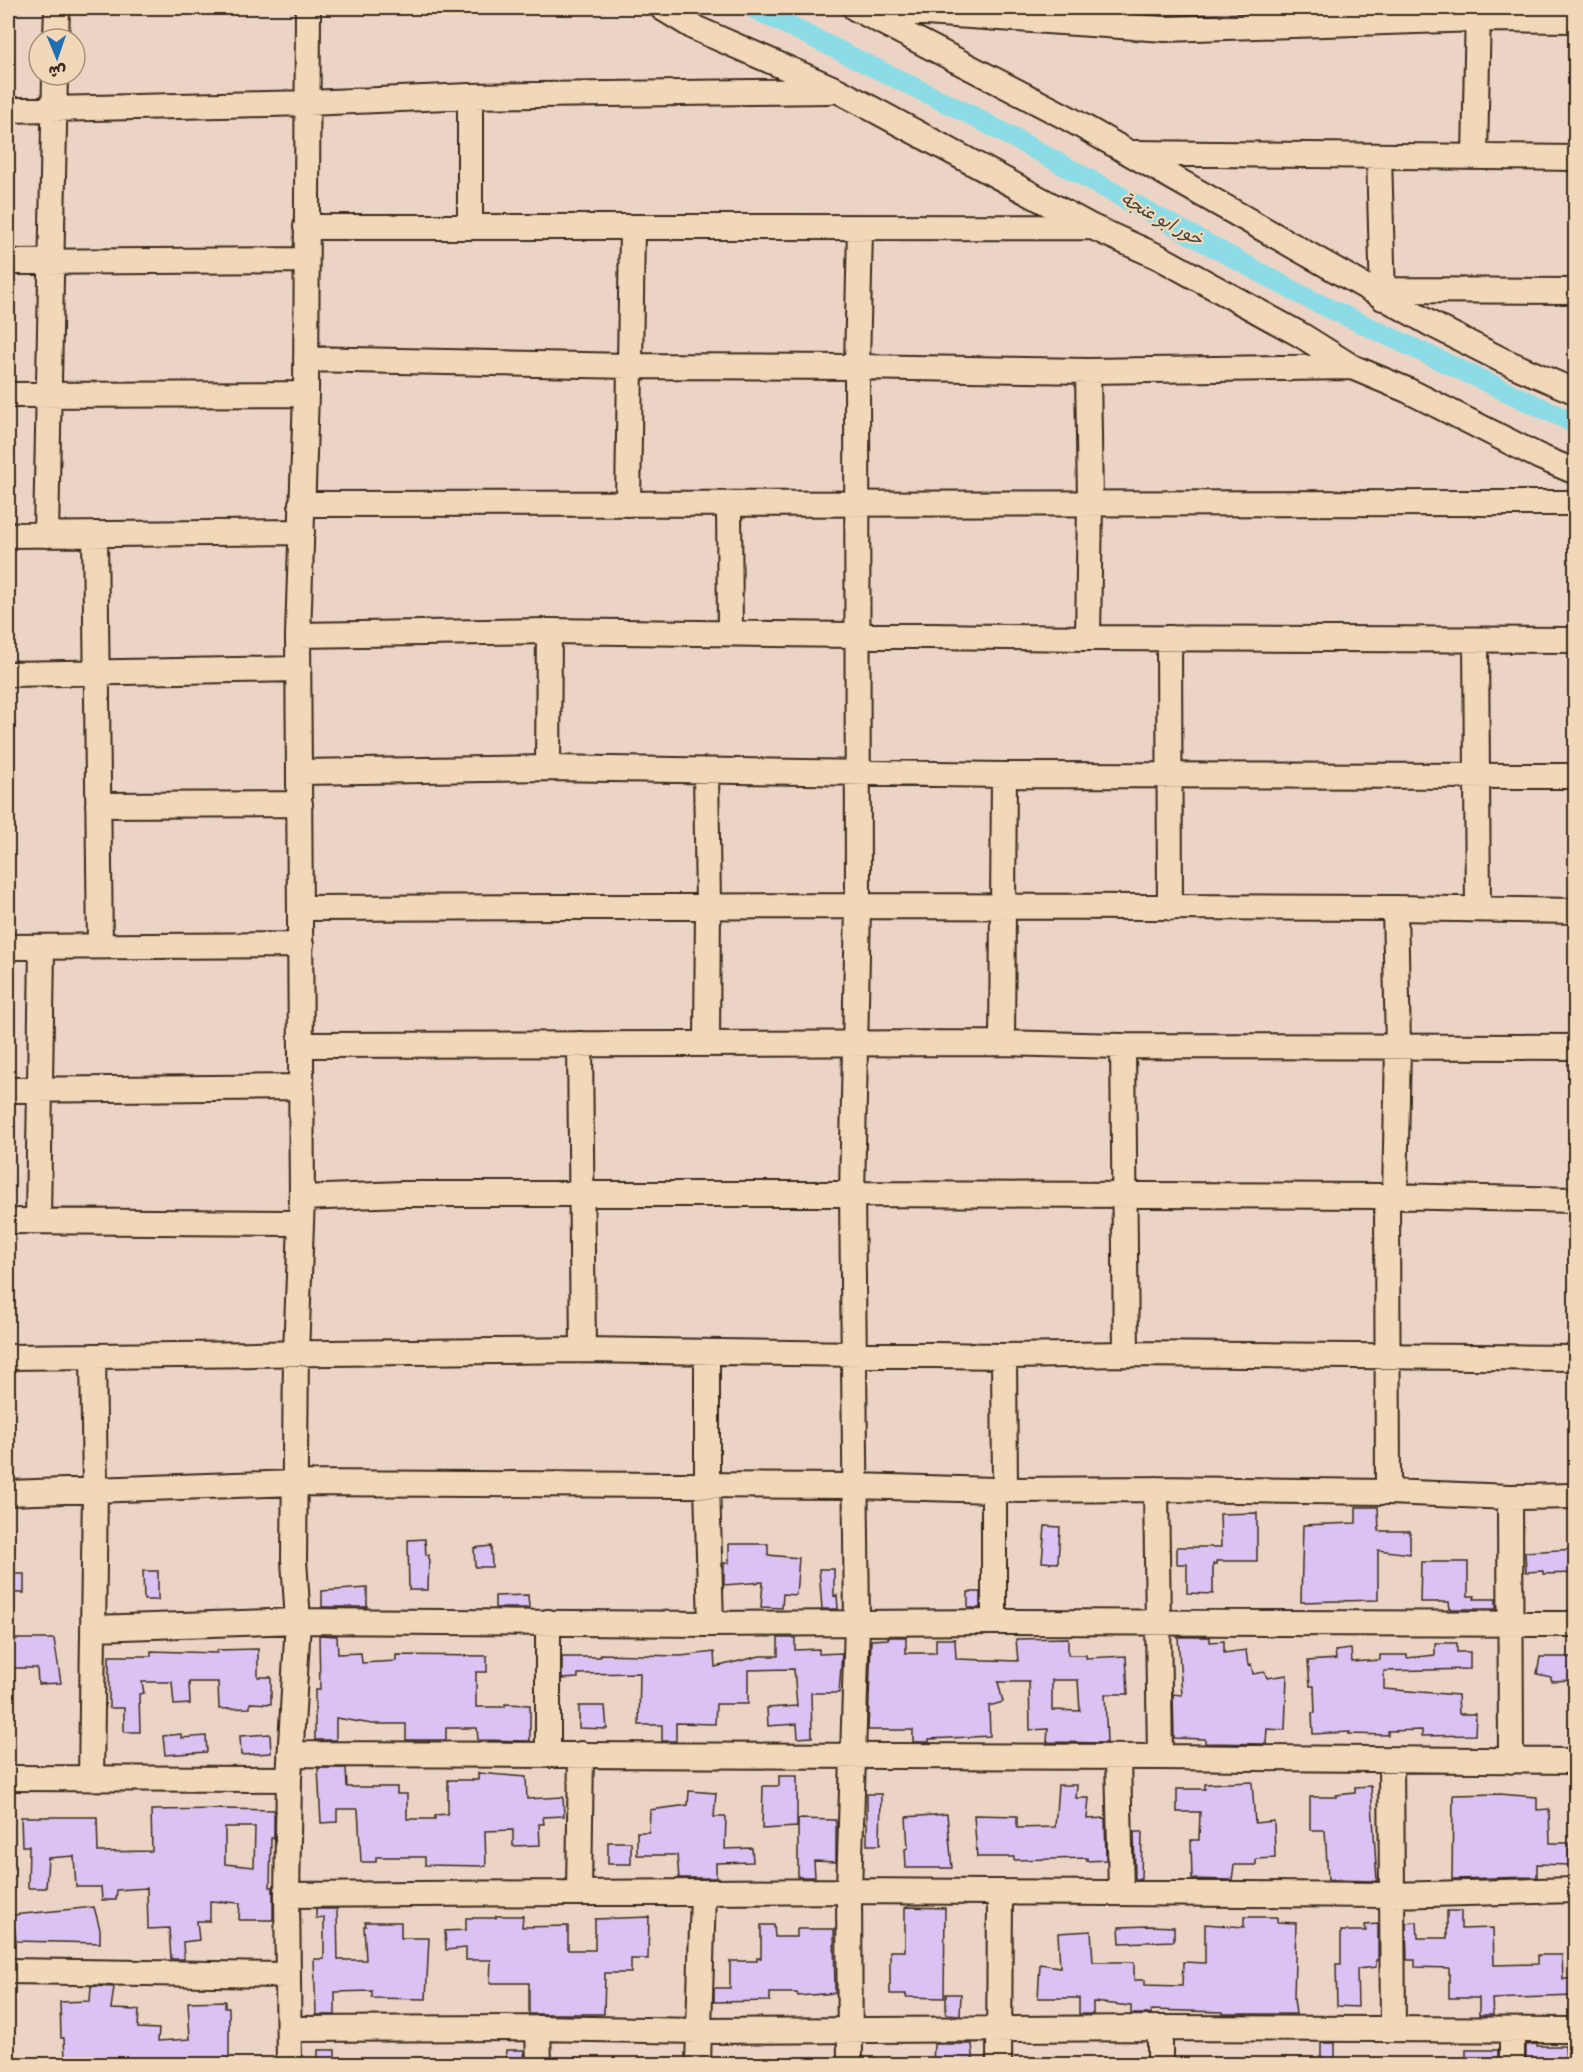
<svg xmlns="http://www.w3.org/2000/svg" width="1583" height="2072" viewBox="0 0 1583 2072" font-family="Delius,'Playpen Sans Arabic',sans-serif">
  <rect width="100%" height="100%" fill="#ecd4c4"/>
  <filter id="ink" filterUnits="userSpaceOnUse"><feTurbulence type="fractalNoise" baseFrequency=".0167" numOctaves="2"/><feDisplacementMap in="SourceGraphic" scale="12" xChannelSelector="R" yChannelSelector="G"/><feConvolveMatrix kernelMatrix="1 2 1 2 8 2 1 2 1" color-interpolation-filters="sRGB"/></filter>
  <g filter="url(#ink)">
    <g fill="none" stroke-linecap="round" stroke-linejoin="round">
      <path stroke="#8cdce8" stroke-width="20" d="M752 8 971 115 1305 297 1576 424"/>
    </g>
    <path fill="#dac3f2" stroke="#3b2a1e" stroke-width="1.5" fill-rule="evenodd" d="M1356 1507H1378L1379 1531H1410V1554L1378 1550V1600L1301 1602 1303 1525 1356 1523Z
      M1257 1513V1561H1216V1564H1213V1594L1187 1593V1564H1177V1547H1221L1220 1514Z
      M1045 1526 1060 1527 1058 1563 1042 1562Z
      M425 1539 426 1555H429L428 1590H409L408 1540Z
      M729 1544H768V1555L799 1558 796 1595 783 1594 782 1608 761 1607 763 1582 724 1585V1563H729Z
      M491 1546 492 1567H475L474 1548Z
      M1575 1549V1573L1543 1574V1571L1526 1572 1525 1552Z
      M1421 1562H1468V1596H1475L1474 1599H1496V1609H1450L1449 1602H1420Z
      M819 1569H834V1596L837 1595 838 1609H822Z
      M143 1571H158V1600H144Z
      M8 1574H24V1593H8Z
      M367 1588V1607H322V1591Z
      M968 1592H980V1608H968Z
      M528 1595 529 1608H495V1596Z
      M319 1635 337 1636 338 1654 361 1653 362 1663 396 1661V1655L487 1656V1672H476V1707H505V1704L530 1705V1741L478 1740 477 1728H446V1740H406V1724H372L336 1718V1740H315V1690H320Z
      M888 1637H906V1653H936V1639H955L956 1659 1018 1661 1016 1639 1068 1638V1655H1086V1658L1126 1656 1128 1694H1105L1107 1743 1047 1742 1048 1729 1030 1730 1029 1682H998L1003 1702 989 1706 990 1736 929 1739V1742H913V1730H868L871 1640 888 1639ZM1052 1680H1078L1080 1711 1052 1710Z
      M1178 1637H1210V1642L1224 1641V1653L1246 1650 1248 1665 1251 1664 1253 1674 1265 1672 1267 1678 1287 1675 1285 1730 1267 1729 1266 1744 1205 1743V1739L1174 1738 1173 1694 1182 1695Z
      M778 1638H795V1650L819 1649V1654L842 1653 839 1693H811L812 1737 798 1738 797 1724 768 1726 767 1708 797 1706 794 1669 748 1670V1704H716L715 1724 676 1723V1741H662V1725H639L640 1673 578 1674V1678L562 1679V1657H600V1654L681 1656 714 1652 715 1667 760 1656H778Z
      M8 1639H54L61 1683 38 1684 37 1668H8Z
      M1435 1643H1457V1652H1470V1669L1384 1671V1689L1458 1695 1459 1714H1476L1475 1735 1422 1736V1730L1388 1731V1735L1349 1734 1350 1732 1313 1734 1312 1713H1315L1314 1686H1310L1308 1661 1336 1659 1335 1651 1351 1649 1352 1662 1380 1660V1655H1407V1658L1435 1655Z
      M258 1649V1677H271V1704L250 1703V1708L219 1709 218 1682H189L190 1704 174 1705 172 1682H142L144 1693 139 1694 140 1732H124V1708H109V1656H151V1651L217 1653V1650Z
      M1540 1657H1574V1680L1551 1681V1677L1537 1674Z
      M579 1706H605L607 1729 579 1728Z
      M181 1734V1738L206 1736 207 1752 165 1755 163 1736Z
      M270 1734 271 1753 241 1755 240 1736Z
      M318 1768H346L347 1787H397V1794H407V1819H435V1815L448 1814V1780H478V1773L526 1777 527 1799 563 1797 564 1816 543 1817 544 1824H539L540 1845 513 1846V1830L485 1831 486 1866 425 1865V1857H376V1862H361L358 1809H337V1822L321 1823Z
      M779 1776H797V1827L762 1829 763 1786H779Z
      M1252 1782 1255 1823 1274 1821 1275 1858 1256 1859V1865H1234L1232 1880 1192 1879 1191 1840H1199L1200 1812H1177V1789H1205V1784Z
      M1058 1785H1077L1076 1798H1089L1087 1819 1105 1818 1106 1860 1087 1861V1858L1014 1860V1857H977L974 1815 1017 1816V1828L1055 1827Z
      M1371 1786 1377 1881 1328 1880 1325 1830H1310V1797H1336V1795L1355 1793V1787Z
      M689 1791 716 1793 714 1817H726L725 1849 752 1848 753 1862 716 1863V1878H679L677 1855H637V1832H649L650 1810 688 1805Z
      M867 1794H881L880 1845H867Z
      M1499 1794 1537 1797V1810L1549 1809 1550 1843H1569V1865L1537 1864V1877L1452 1879 1453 1795Z
      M222 1809 274 1810V1838H271L270 1887H273V1920H239L240 1903 210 1901V1921H197L199 1940 183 1942 184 1959H171L169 1928 148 1929 147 1888 117 1890 116 1900H102L101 1887H76L74 1856 48 1858 46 1888H28L29 1846H22L21 1817H97L98 1852 152 1851 151 1810ZM225 1827H255L254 1867 225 1864Z
      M947 1814 952 1868H906L905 1849 908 1848 906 1817Z
      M798 1819 836 1820V1862L814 1861 815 1877H798Z
      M1134 1832H1142L1141 1879H1135Z
      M608 1842H631V1864H608Z
      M94 1907 100 1929V1943L16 1941 13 1915Z
      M907 1907 945 1908 944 1998 906 1997V1994H890V1951H905V1908Z
      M316 1909H337L338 1960H366L364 1926H366L365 1922H401V1938H429L426 1999 372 1998V1991L335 1992V2015H316L314 1959H324V1918H316Z
      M1447 1911H1461V1929L1493 1928 1494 1965 1538 1964V1955H1562L1563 1979H1575V1996L1492 1999 1493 2015H1479V1998H1449V1968L1415 1967V1960H1407L1406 1923 1417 1922 1418 1938H1447Z
      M496 1916H523L522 1927 568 1926V1950H595V1919L649 1917 648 1959H631V1973H605L604 2014H529V1983H490L491 1960H466V1948L446 1950 445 1931 466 1930V1918H496Z
      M1244 1917H1277V1922L1296 1923 1294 1999 1296 2014H1223V2012L1151 2010V2014H1131V2006L1093 2002V2014H1079V1998H1038L1040 1964 1060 1967 1058 1933 1091 1931 1093 1962H1134V1980H1145V1985L1182 1986 1183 1962 1205 1963V1924L1244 1927Z
      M1378 1924V1960H1376V1967L1357 1969 1358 2007 1337 2006 1336 1964H1341V1931H1366L1365 1925Z
      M761 1925H774L775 1937H797V1929H834L835 1993 798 1996 797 1993H770V2001L714 2002V1988H730V1961H757V1958H761Z
      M1149 1926 1174 1927V1941L1120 1943 1119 1927Z
      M91 1986 114 1987 111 2009 139 2010 138 2028 159 2029 158 2041 190 2039 188 2002 225 2001V2008H229V2064H89V2057L65 2058 64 2038H61L60 2002 90 2001Z
      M946 1994H961L960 2015 946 2014Z
      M1321 2043H1335V2064H1321Z
      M934 2044H972L974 2064H933Z
      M1537 2044V2046H1565L1566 2064H1526V2045Z
      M318 2050H335V2064H318Z
      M506 2050H524L525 2064H505Z
      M1466 2050H1498V2064H1466Z"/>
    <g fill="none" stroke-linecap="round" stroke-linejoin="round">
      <g stroke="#3b2a1e" stroke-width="28">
        <path id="minor" d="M662 8 695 28 839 91 1092 227 1159 257 1301 335 1352 367 1407 390 1540 457 1576 472
          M855 8 1066 117 1431 324 1502 360 1576 392
          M866 9 1165 29 1478 19 1576 20
          M56 39 57 8
          M8 110 308 103 470 96 830 91
          M1134 153 1576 158
          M1379 156 1383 298
          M1475 157 1478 8
          M470 226V96
          M306 227C568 225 829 229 1090 227
          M8 262 306 260
          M1382 290 1576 291
          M306 359 629 366 857 367 1088 371 1352 367
          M1088 371 1090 502 1088 638
          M8 395 306 394
          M301 504 1576 503
          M628 504 632 228
          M729 505 730 632
          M95 534 100 946
          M8 535 302 532
          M46 535 55 75
          M298 635 549 631 1088 638 1576 640
          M1169 638 1170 908
          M1476 640 1478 909
          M8 674 299 669
          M548 768 549 631
          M706 771 708 906 707 1043
          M300 772 548 768 1004 775 1576 776
          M98 805 300 804
          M301 908 858 906 1395 908 1576 911
          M8 947 301 945
          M1002 1043 1004 775
          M580 1044 583 1350
          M303 1045 1002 1043 1123 1046 1576 1047
          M1123 1046 1126 1354
          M8 1090 301 1087
          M1387 1196 1388 1492
          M1395 1197 1398 1046 1395 908
          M302 1198 298 635 306 394 308 8
          M8 1221 301 1223
          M38 1221 42 947
          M707 1352V1485L711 1624
          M1004 1356 1005 1489
          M8 1357 583 1350 1004 1356 1126 1354 1576 1358
          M1156 1489 1160 1757
          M994 1490V1622
          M8 1493 295 1483 855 1486 994 1490 1156 1489 1388 1492 1510 1497 1576 1496
          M1510 1497 1511 1761
          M94 1628 298 1621 711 1624 994 1622 1576 1624
          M290 1754 1160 1757 1576 1761
          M548 1754V1622
          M1118 1758 1121 1893
          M1391 1760 1393 2029
          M8 1778 289 1779 298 1621 294 1560 296 1353 302 1198 402 1194H852L1387 1196 1576 1200
          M91 1779 95 1489 93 1356
          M289 1779 287 1895 289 2064
          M579 1892 581 1754
          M287 1895 849 1891 1391 1895 1576 1890
          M8 1971 287 1975
          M538 2028 539 2064
          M289 2029 538 2028 699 2031 1160 2028 1576 2030
          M698 2064 703 1893
          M850 2064 849 1891 857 1623 852 1194 858 906 857 367 860 229
          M999 2064 1000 1892
          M1160 2064V2028
          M1512 2064V2031"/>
      </g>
      <use href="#minor" stroke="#f1d8b9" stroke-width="24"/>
    </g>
  </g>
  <g text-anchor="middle" stroke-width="4.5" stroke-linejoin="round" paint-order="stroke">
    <g font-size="18" font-style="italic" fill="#47453c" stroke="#f1d8b9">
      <text transform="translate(1162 219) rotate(29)" y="6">خور ابو عنجة</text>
    </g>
  </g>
  <rect width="1583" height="2072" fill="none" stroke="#f1d8b9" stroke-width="30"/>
  <rect x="15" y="15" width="1553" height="2042" fill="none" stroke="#3b2a1e" stroke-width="2" filter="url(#ink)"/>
  <g transform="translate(57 57) rotate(178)"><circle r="28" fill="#f1d8b9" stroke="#a8927b" stroke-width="1.5"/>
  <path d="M0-4.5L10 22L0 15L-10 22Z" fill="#1f6fb2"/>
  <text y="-9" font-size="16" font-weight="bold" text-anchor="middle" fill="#3b2a1e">ش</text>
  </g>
</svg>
